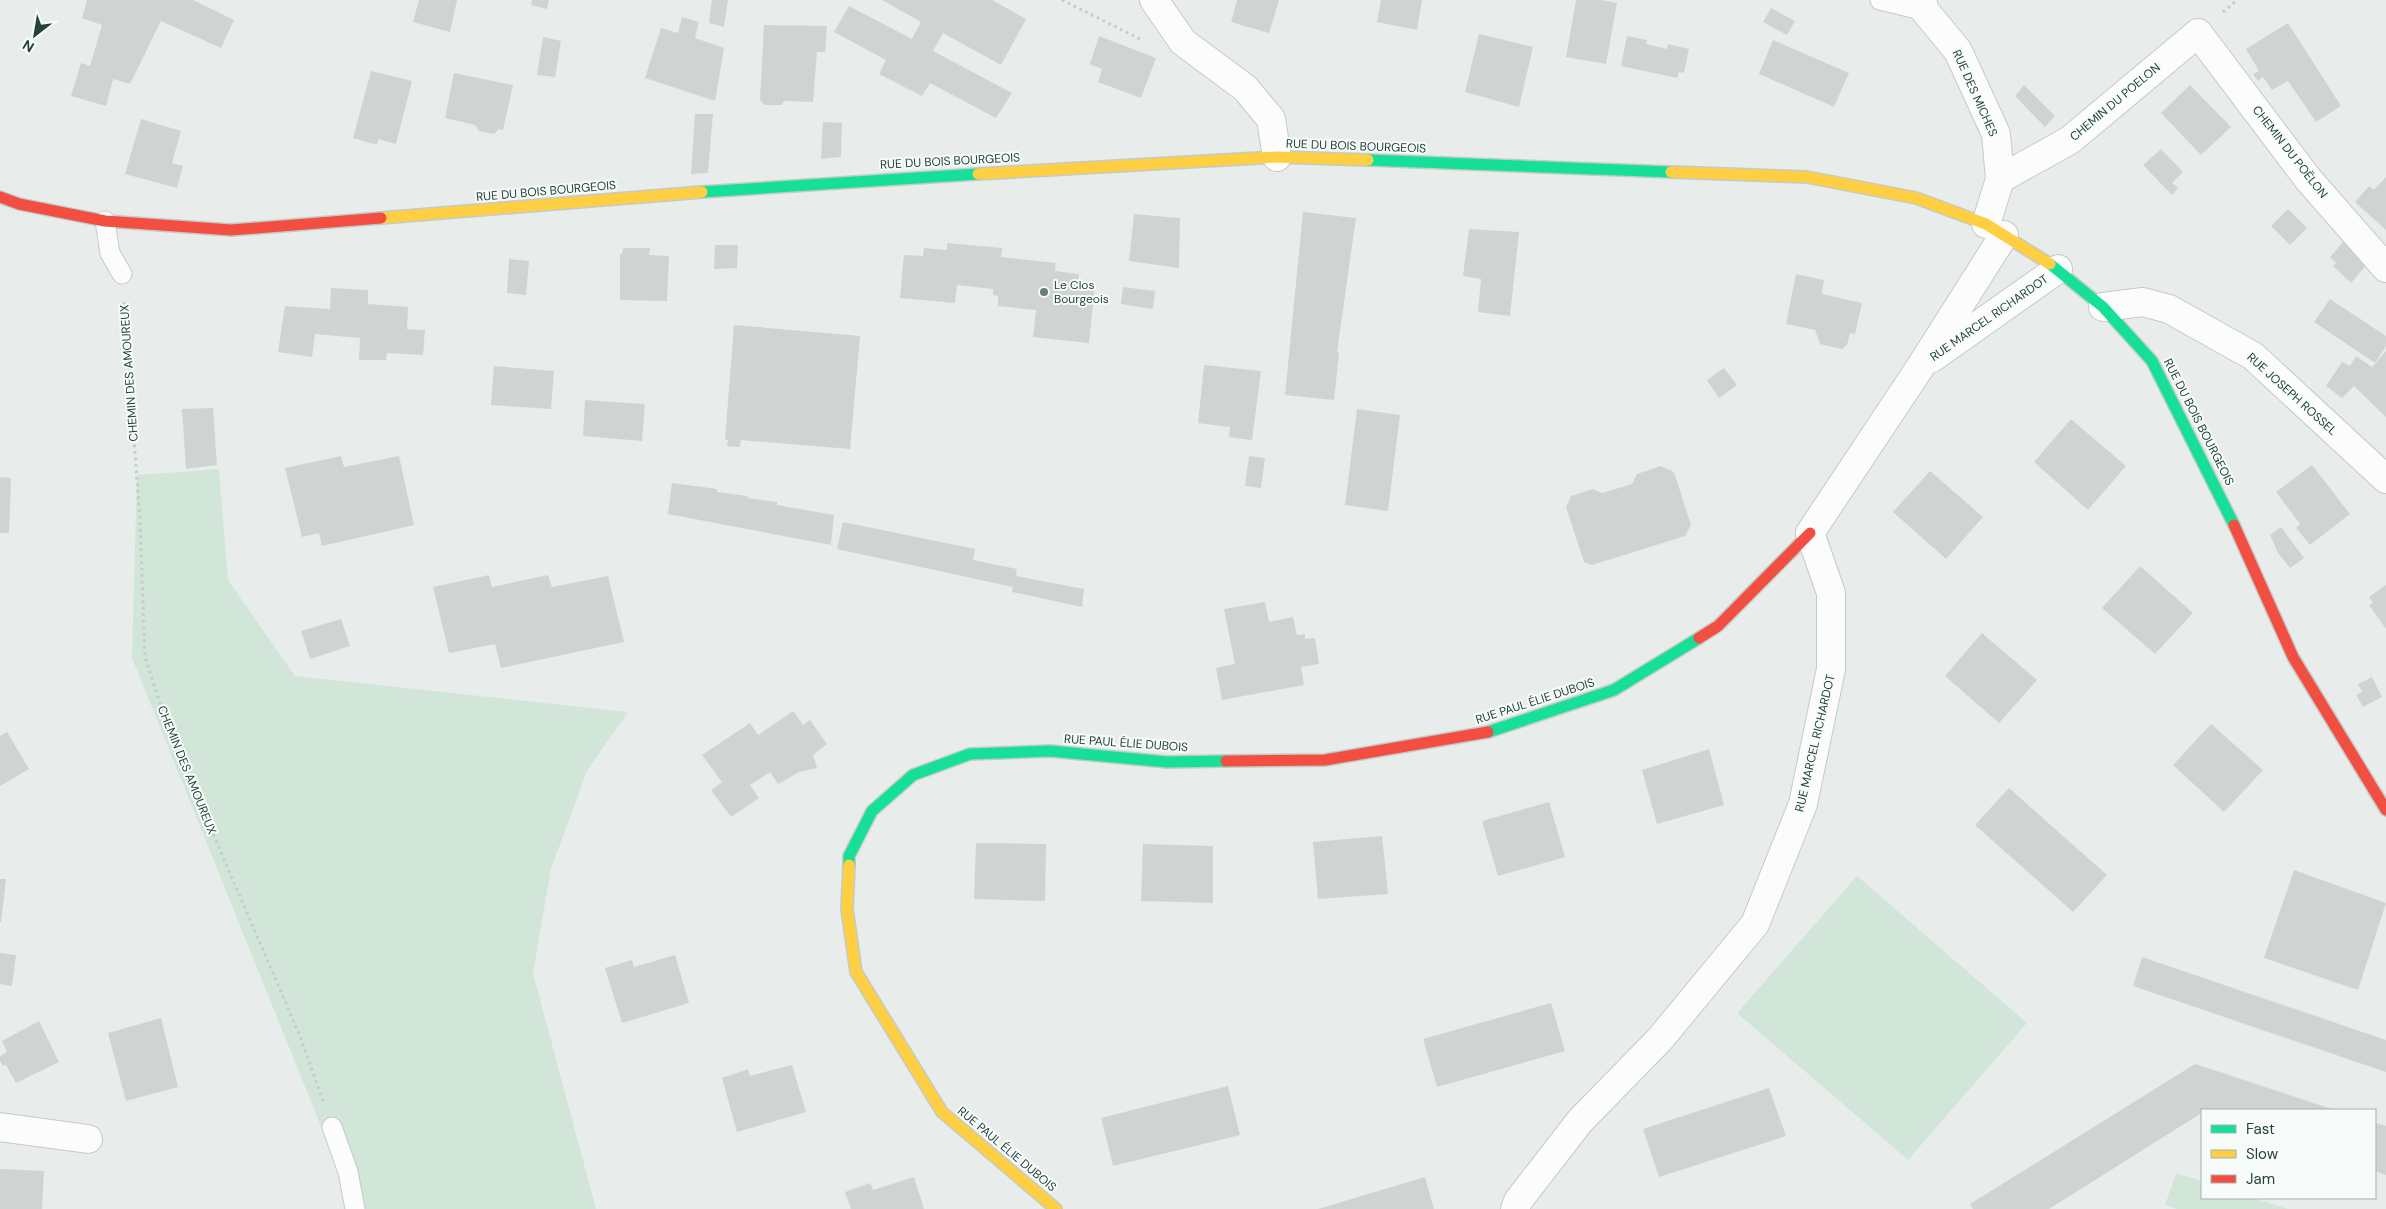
<svg xmlns="http://www.w3.org/2000/svg" width="2386" height="1209" viewBox="0 0 2386 1209" font-family="'DM Sans',sans-serif">
  <rect width="100%" height="100%" fill="#e8edeb"/>
  <path fill="#d1e6d8" d="M219 469 228 580 295 676 628 712 587 771 551 869 533 973 596 1209H350L339 1171 132 658 137 475Z
    M1857 876 2027 1023 1908 1160 1737 1013Z
    M2176 1173 2202 1181V1198H2253L2288 1209H2177L2165 1205Z"/>
  <path fill="#cfd4d2" d="M87 0H193L234 20 221 48 161 21 130 84 113 79 106 106 71 96 81 63 90 66 102 25 82 18Z
    M419 0H457L450 32 413 22Z
    M532 0H549L547 9 531 5Z
    M712 0H728L724 27 709 23Z
    M882 0H992L1026 19 1001 65 943 33 933 51 1012 93 996 118 930 83 922 96 879 74 886 60 834 32 849 6 912 39 921 22Z
    M1237 0H1279L1269 33 1231 22Z
    M1381 0H1422L1417 30 1377 22Z
    M1576 0H1601L1617 3 1606 64 1566 57Z
    M1771 8 1795 21 1787 35 1763 22Z
    M682 17 699 22 695 38 724 48 715 101 645 78 661 28 678 33Z
    M2288 23 2341 106 2316 122 2288 81 2272 90 2263 77 2258 81 2253 74 2259 71 2246 49Z
    M764 25 827 26 825 52H817L813 102 784 101 781 105H765L760 100Z
    M1479 34 1533 47 1519 107 1465 92Z
    M1099 36 1156 58 1141 98 1098 82 1102 69 1090 64Z
    M1627 36 1647 40 1646 44 1667 49 1668 44 1689 49 1684 73 1679 72 1677 78 1621 66Z
    M543 37 561 41 555 77 537 75Z
    M1773 40 1849 73 1834 107 1759 74Z
    M371 71 412 81 396 144 378 139 377 145 353 138Z
    M454 73 513 85 503 130 499 129 494 134 479 131 475 125 445 118Z
    M2024 85 2055 116 2045 127 2015 96Z
    M2190 85 2231 127 2201 155 2161 113Z
    M695 114H713L708 173 691 174Z
    M141 119 181 131 172 163 183 166 177 188 125 174Z
    M823 122 842 123 841 157 821 159Z
    M2161 149 2183 172 2172 183 2178 188 2172 195 2143 165Z
    M2386 177V230L2355 202 2369 186 2374 190Z
    M2288 209 2307 228 2290 245 2271 226Z
    M1303 212 1356 218 1337 352 1339 353 1334 400 1285 395Z
    M1134 214 1180 218 1179 268 1129 261Z
    M1469 229 1519 232 1510 316 1478 312 1481 279 1463 276Z
    M2344 241 2367 264 2351 283 2333 266 2336 263 2330 257Z
    M947 243 1002 248 1001 257 1056 263 1055 271 1079 274 1078 282 1095 284 1089 343 1033 337 1036 310 998 306V296L993 295V289L957 285 955 303 900 298 904 255 923 256 924 248 947 250Z
    M715 245H738L737 268 714 269Z
    M623 248H650L649 255 669 256 667 301 620 300V254H622Z
    M509 259 529 261 526 295 507 293Z
    M1796 274 1824 280 1822 294 1862 303 1855 334 1850 333 1847 345 1842 349 1820 344 1815 330 1786 324Z
    M1123 287 1155 291 1153 309 1121 304Z
    M331 288 368 290V304L408 307 407 329 425 330 423 355 387 353 386 360H359L360 338 315 334 312 357 278 352 285 306 330 309Z
    M2330 299 2386 336V346L2375 363 2314 322Z
    M734 325 860 336 850 449 741 440 740 447 727 446 728 440H725Z
    M2386 351V417L2354 386 2342 398 2326 386 2342 362 2350 366 2356 356 2372 367Z
    M1204 365 1261 371 1252 440 1229 437 1230 427 1198 423Z
    M494 366 554 371 551 409 491 405Z
    M1724 368 1737 385 1719 398 1707 380Z
    M585 400 645 404 642 441 583 436Z
    M213 408 217 465 186 469 182 409Z
    M1357 409 1400 415 1388 511 1345 505Z
    M2071 419 2126 466 2088 510 2034 462Z
    M341 456 344 467 399 456 414 525 322 546 319 533 302 537 285 468Z
    M1249 456 1265 458 1261 488 1245 486Z
    M2312 465 2350 514 2310 545 2296 528 2300 524 2276 492Z
    M1661 466 1674 472 1691 525 1685 536 1592 565 1584 562 1566 507 1571 496 1593 489 1602 493 1632 484 1637 474Z
    M1930 471 1983 517 1946 559 1893 512Z
    M0 477 11 478 9 533H0Z
    M672 483 717 489V492L748 496 747 498 777 502V505L834 515 831 545 668 514Z
    M843 522 975 549 973 560 1017 569 1016 576 1084 589 1082 607 1012 592 1013 587 837 549Z
    M2281 527 2304 558 2290 568 2278 553 2270 535Z
    M2140 566 2193 613 2155 654 2102 608Z
    M489 575 492 587 548 575 552 587 608 576 624 642 501 668 495 644 449 653 433 587Z
    M2386 585V629L2369 605 2373 603 2369 597Z
    M1265 602 1269 622 1293 617 1297 635 1305 634V639L1315 638 1319 664 1301 667 1304 685 1222 700 1216 668 1235 664 1224 609Z
    M341 619 350 646 310 659 301 631Z
    M1982 633 2037 680 1999 723 1945 676Z
    M2372 677 2382 697 2363 707 2356 695 2362 692 2358 684Z
    M793 711 803 725 810 720 827 744 813 755 817 768 799 772 778 784 770 772 750 785 759 798 731 817 711 790 722 782 702 755 750 723 758 735Z
    M2211 724 2263 770 2224 812 2173 765Z
    M7 732 29 769 0 786V736Z
    M1709 749 1724 805 1657 824 1642 770Z
    M2009 788 2107 875 2073 912 1975 825Z
    M1549 802 1565 857 1498 876 1482 821Z
    M1382 836 1388 894 1318 899 1313 842Z
    M976 843 1046 844 1045 901 974 899Z
    M1143 844 1213 846V903L1141 901Z
    M2294 870 2386 903 2358 990 2264 958Z
    M0 879H6L1 922H0Z
    M0 953 16 955 12 986 0 984Z
    M675 955 689 1003 622 1023 605 968 632 960 634 967Z
    M2142 957 2386 1040V1072L2133 986Z
    M1551 1003 1565 1051 1437 1087 1423 1039Z
    M161 1018 178 1087 126 1101 108 1033Z
    M39 1021 59 1062 16 1083 6 1065 3 1066 0 1061V1056L7 1052 2 1041Z
    M2195 1064 2335 1110H2202V1115L2200 1114 2049 1209H1973L1970 1204Z
    M792 1065 806 1112 737 1132 722 1078 748 1069 750 1076Z
    M1228 1086 1240 1135 1113 1166 1101 1118Z
    M1769 1088 1786 1136 1659 1177 1643 1129Z
    M2375 1123 2386 1126V1175L2375 1171Z
    M0 1169 44 1171 42 1209H0Z
    M914 1177 924 1209H851L845 1192 870 1183 873 1190Z
    M1425 1177 1434 1209H1318Z"/>
  <g fill="none" stroke-linecap="round" stroke-linejoin="round">
    <g stroke="#c5cac8" stroke-width="21">
      <path id="lane" d="M1880 0 1925 11
        M105 221 110 253 122 274
        M332 1127 348 1172 355 1209"/>
    </g>
    <g stroke="#c5cac8" stroke-width="30">
      <path id="street" d="M1154 0 1183 42 1245 88 1271 119 1277 157
        M1922 0 1925 11 1958 51 1996 134 2000 179 1986 224
        M2000 179 2070 140 2198 33 2308 179 2386 268
        M2103 307 2143 302 2169 309 2253 356 2386 479
        M1932 358 2058 269
        M0 1127 88 1139
        M1515 1209 1518 1201 1580 1121 1660 1039 1755 924 1803 804 1831 669V593L1810 533 1921 366 2004 235"/>
    </g>
    <g stroke="#c3cbc8" stroke-width="14">
      <path id="fast" d="M1368 160 1671 172
        M702 192 978 174
        M2050 264 2103 307 2152 361 2234 525
        M1488 732 1614 690 1699 638
        M849 865V856L872 811 913 775 970 754 1050 751 1167 762 1226 761"/>
    </g>
    <g stroke="#c3cbc8" stroke-width="14">
      <path id="slow" d="M1671 172 1807 177 1916 198 1986 224 2050 264
        M978 174 1277 157 1368 160
        M381 218 702 192
        M849 865 847 909 856 972 942 1112 1056 1209"/>
    </g>
    <g stroke="#c3cbc8" stroke-width="14">
      <path id="jam" d="M0 197 19 204 105 221 231 230 381 218
        M2234 525 2293 657 2386 810
        M1699 638 1718 626 1810 533
        M1226 761 1325 760 1488 732"/>
    </g>
    <path stroke="#c3ccca" stroke-width="3" stroke-dasharray="2.5 4" stroke-linecap="butt" d="M1062 0 1140 39
      M2223 12 2237 0
      M124 302 140 521 145 657 170 734 300 1036 323 1101"/>
    <use href="#lane" stroke="#fcfcfc" stroke-width="19"/>
    <use href="#street" stroke="#fcfcfc" stroke-width="28"/>
    <use href="#fast" stroke="#16e098" stroke-width="11"/>
    <use href="#slow" stroke="#ffcf43" stroke-width="11"/>
    <use href="#jam" stroke="#f24e42" stroke-width="11"/>
  </g>
  <circle fill="#697e78" stroke="#f7fbf9" stroke-width="2" cx="1044" cy="292" r="5"/>
  <g text-anchor="middle" stroke-width="4" stroke-linejoin="round" paint-order="stroke">
    <g font-size="12" fill="#24423a" stroke="#f7fbf9">
      <text transform="translate(1975 93) rotate(66)" y="4">RUE DES MICHES</text>
      <text transform="translate(2115 102) rotate(-40)" y="4">CHEMIN DU POELON</text>
      <text transform="translate(1356 146) rotate(2)" y="4">RUE DU BOIS BOURGEOIS</text>
      <text transform="translate(2290 152) rotate(52)" y="4">CHEMIN DU POËLON</text>
      <text transform="translate(950 161) rotate(-3)" y="4">RUE DU BOIS BOURGEOIS</text>
      <text transform="translate(546 191) rotate(-5)" y="4">RUE DU BOIS BOURGEOIS</text>
      <text transform="translate(1989 318) rotate(-35)" y="4">RUE MARCEL RICHARDOT</text>
      <text transform="translate(129 373) rotate(-94)" y="4">CHEMIN DES AMOUREUX</text>
      <text transform="translate(2292 394) rotate(42)" y="4">RUE JOSEPH ROSSEL</text>
      <text transform="translate(2199 422) rotate(63)" y="4">RUE DU BOIS BOURGEOIS</text>
      <text transform="translate(1535 701) rotate(-18)" y="4">RUE PAUL ÉLIE DUBOIS</text>
      <text transform="translate(1126 743) rotate(4)" y="4">RUE PAUL ÉLIE DUBOIS</text>
      <text transform="translate(1815 743) rotate(-77)" y="4">RUE MARCEL RICHARDOT</text>
      <text transform="translate(187 770) rotate(68)" y="4">CHEMIN DES AMOUREUX</text>
      <text transform="translate(1007 1149) rotate(40)" y="4">RUE PAUL ÉLIE DUBOIS</text>
    </g>
    <g font-size="12" fill="#24423a" stroke="#f7fbf9" text-anchor="start">
      <text x="1054" y="289">Le Clos<tspan x="1054" dy="14">Bourgeois</tspan></text>
    </g>
  </g>
  <rect x="2201" y="1109" width="175" height="90" fill="#f7fbf9" stroke="#a3b1ad"/>
  <rect x="2211" y="1125" width="25" height="8" fill="#16e098" stroke="#a3b1ad"/>
  <text x="2246" y="1134" font-size="15" fill="#24423a">Fast</text>
  <rect x="2211" y="1150" width="25" height="8" fill="#ffcf43" stroke="#a3b1ad"/>
  <text x="2246" y="1159" font-size="15" fill="#24423a">Slow</text>
  <rect x="2211" y="1175" width="25" height="8" fill="#f24e42" stroke="#a3b1ad"/>
  <text x="2246" y="1184" font-size="15" fill="#24423a">Jam</text>
  <g transform="translate(35 35) rotate(211)" stroke="#f7fbf9" stroke-width="4" paint-order="stroke">
  <path d="M0-4L9 19L0 12L-9 19Z" fill="#24423a"/>
  <text y="-8" font-size="14" font-weight="bold" text-anchor="middle" fill="#24423a">N</text>
  </g>
</svg>
